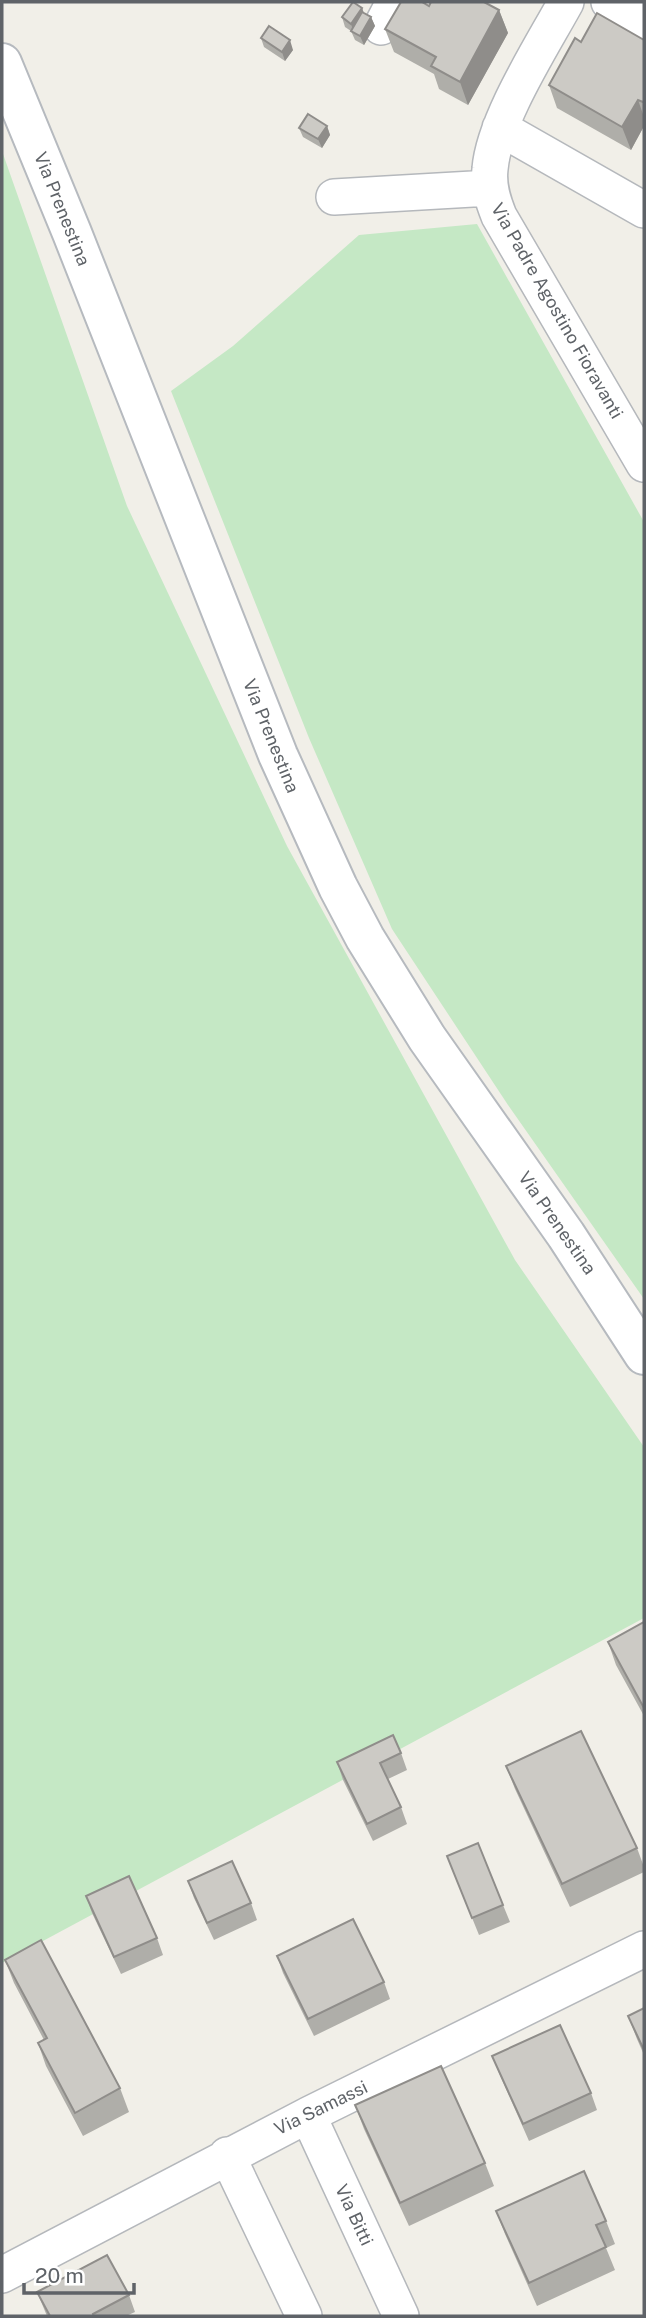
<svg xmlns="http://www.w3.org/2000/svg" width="646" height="2318" viewBox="0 0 646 2318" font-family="'Public Sans',sans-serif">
  <rect width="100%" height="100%" fill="#f1efe8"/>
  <path fill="#c5e8c5" d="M2 151 127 506 287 846 515 1260 644 1447V1618L2 1963Z
    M477 224 644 522V1299L508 1105 392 929 309 738 171 391 233 346 359 235Z"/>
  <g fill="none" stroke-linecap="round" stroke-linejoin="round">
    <g stroke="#b5b8bc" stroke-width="38">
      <path id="minor" d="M566 2C542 46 494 120 490 169 488 186 493 201 499 216L644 464
        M609 2 644 21
        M381 27 394 2
        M500 128 644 210
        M334 197 490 188
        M308 2115 401 2316
        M227 2155 304 2316
        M2 2275 308 2115 644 1949"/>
    </g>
    <g stroke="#b6babf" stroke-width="42">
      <path id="secondary" d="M2 63 72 233 278 755 338 887 365 938 427 1038 566 1235 644 1355"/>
    </g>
    <use href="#minor" stroke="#fff" stroke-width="35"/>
    <use href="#secondary" stroke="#fff" stroke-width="38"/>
  </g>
  <path fill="#afaea9" d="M429 6 499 10 508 33 468 105 439 89 434 74 394 52 385 29Z
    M362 8 364 13 371 17 375 26 364 45 355 40 351 31 345 27 342 17Z
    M261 38 293 50 285 61 264 47Z
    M644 40V126L631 150 557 108 549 85 581 42Z
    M327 126 330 135 322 148 303 137 299 128Z
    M644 1622V1716L616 1665 608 1642Z
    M401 1753 407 1770 388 1779 401 1807 407 1824 373 1841 343 1780 337 1762Z
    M506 1766 637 1848 644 1867V1872L570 1907 515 1789Z
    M447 1856 503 1905 510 1922 479 1935Z
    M188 1881 251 1903 257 1920 214 1940 194 1898Z
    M86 1896 157 1938 163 1955 121 1974 92 1913Z
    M277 1956 384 1982 390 1999 314 2036 283 1973Z
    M5 1960 120 2088 129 2112 83 2136 46 2066 38 2043 44 2040 14 1983Z
    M644 2008V2055L637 2039 628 2016Z
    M492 2056 591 2093 597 2110 529 2141 499 2073Z
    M355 2105 485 2163 494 2186 409 2226 364 2129Z
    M496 2211 606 2221 615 2244 606 2248 615 2270 537 2306 505 2234Z
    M37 2292 129 2295 135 2312 126 2316H47Z"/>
  <path fill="#8f8d8a" d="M362 8 365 17 354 33 351 24Z
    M499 10 508 33 468 105 460 82Z
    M371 17 375 26 364 45 360 36Z
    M290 40 293 50 285 61 282 52Z
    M638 100 644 117V126L631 150 622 127Z
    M327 126 330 135 322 148 318 139Z"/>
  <path fill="#cccac5" stroke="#8f8d8a" stroke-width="2" d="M353 2 362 8 351 24 342 17Z
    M401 2H422L429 6 431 2H484L499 10 460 82 431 66 436 57 385 29Z
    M362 12 371 17 360 36 351 31Z
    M597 13 644 40V101L643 102 638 100 622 127 549 85 575 38 581 42Z
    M269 26 290 40 282 52 261 38Z
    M308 114 327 126 318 139 299 128Z
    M644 1622V1708L608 1642Z
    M581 1731 637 1848 562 1884 506 1766Z
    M393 1735 401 1753 380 1763 401 1807 367 1824 337 1762Z
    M478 1843 503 1905 472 1918 447 1856Z
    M232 1861 251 1903 207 1923 188 1881Z
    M129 1876 157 1938 114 1957 86 1896Z
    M353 1919 384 1982 308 2019 277 1956Z
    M41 1940 120 2088 75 2113 38 2043 47 2038 5 1960Z
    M644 2008V2050L628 2016Z
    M560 2025 591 2093 523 2124 492 2056Z
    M441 2066 485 2163 400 2203 355 2105Z
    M584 2171 606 2221 596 2225 606 2247 529 2283 496 2211Z
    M107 2255 129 2295 93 2314 94 2316H50L37 2292Z"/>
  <g text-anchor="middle" stroke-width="5" stroke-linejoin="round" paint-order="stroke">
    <g font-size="18" fill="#5f6368" stroke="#fff">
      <text transform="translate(62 209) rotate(68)" y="6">Via Prenestina</text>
      <text transform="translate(557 311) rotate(60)" y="6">Via Padre Agostino Fioravanti</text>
      <text transform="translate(271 736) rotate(68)" y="6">Via Prenestina</text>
      <text transform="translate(557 1223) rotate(55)" y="6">Via Prenestina</text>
      <text transform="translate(321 2108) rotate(-26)" y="6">Via Samassi</text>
      <text transform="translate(354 2215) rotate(65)" y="6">Via Bitti</text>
    </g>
  </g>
  <rect width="646" height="2318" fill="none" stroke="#5f6368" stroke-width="7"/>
  <path d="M24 2283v10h110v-10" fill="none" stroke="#5f6368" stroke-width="3.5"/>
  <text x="35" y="2283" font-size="21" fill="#5f6368" stroke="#ffffff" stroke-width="5" paint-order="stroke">20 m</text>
</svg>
